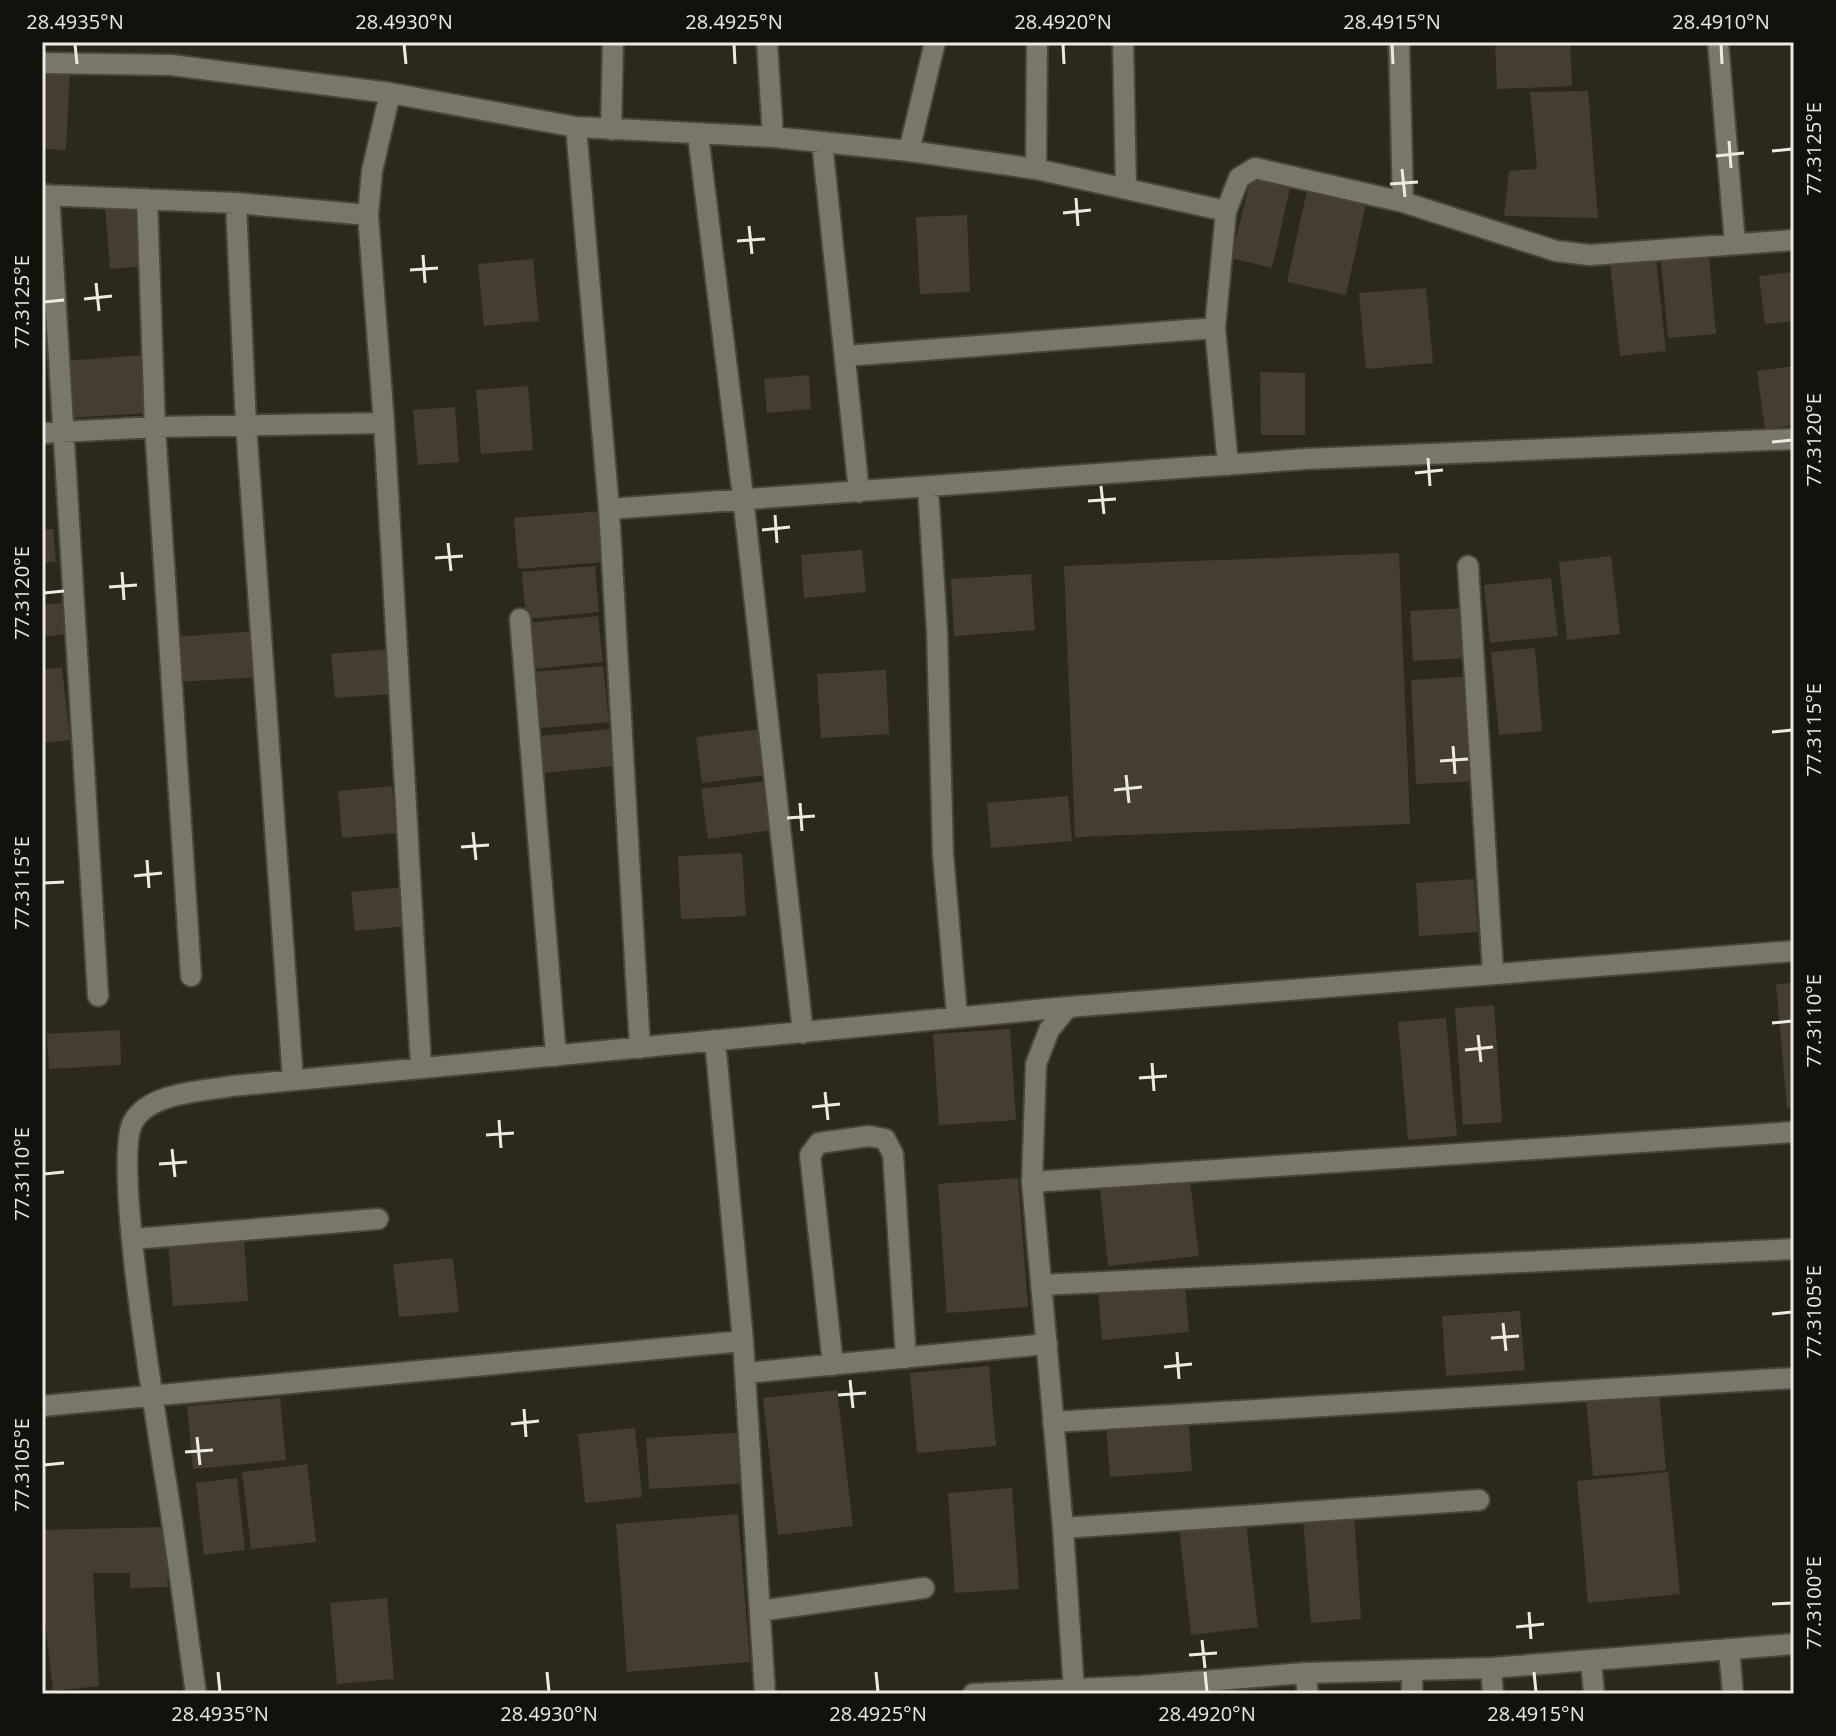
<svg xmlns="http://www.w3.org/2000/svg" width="1836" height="1736" viewBox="0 0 1836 1736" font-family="'Open Sans',sans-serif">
  <rect width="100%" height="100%" fill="#2c281d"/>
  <path fill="#453d33" d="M1495 42H1570L1572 86 1497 89Z
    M42 67 70 68 66 150 42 149Z
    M1588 91 1598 218 1504 216 1509 171 1537 169 1530 92Z
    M1251 178 1290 188 1272 268 1231 258Z
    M1308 186 1367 199 1346 295 1287 282Z
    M141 202 145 266 110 269 105 205Z
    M967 215 970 292 920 294 916 217Z
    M1709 257 1716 334 1668 338 1661 261Z
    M533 259 539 321 484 326 478 264Z
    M1656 259 1666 351 1620 356 1610 264Z
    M1794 272V321L1765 324 1759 276Z
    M1426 288 1433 363 1366 369 1359 293Z
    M143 355 150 413 69 418 64 361Z
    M1794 366V425L1765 429 1757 371Z
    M1260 372 1305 373V435H1261Z
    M809 375 811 409 767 413 764 379Z
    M528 386 533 450 481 454 476 390Z
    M455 407 459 462 418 465 413 410Z
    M602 511 606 562 518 569 514 518Z
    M42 529H53L56 562 42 563Z
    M862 550 866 592 804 598 801 555Z
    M1399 553 1410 824 1075 837 1064 566Z
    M1611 556 1620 634 1567 640 1559 562Z
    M595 566 599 612 526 619 522 572Z
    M1031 574 1035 630 954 636 951 579Z
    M1551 578 1558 636 1490 643 1484 585Z
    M62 603 65 634 42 637V605Z
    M1467 608 1470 658 1413 661 1410 611Z
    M598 616 603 662 532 669 527 623Z
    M257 631 260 677 177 682 174 637Z
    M1535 648 1542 731 1499 735 1491 652Z
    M389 649 393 694 335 698 331 654Z
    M603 666 609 722 541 728 534 672Z
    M62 667 70 740 42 743V670Z
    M886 670 889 734 821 738 817 674Z
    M1473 676 1478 781 1416 784 1411 680Z
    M611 729 614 766 544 773 541 736Z
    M761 729 767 775 702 783 696 737Z
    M766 781 773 830 708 839 701 789Z
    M392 786 396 833 342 838 338 791Z
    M1068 796 1072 841 991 848 987 803Z
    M742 853 746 916 681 919 678 856Z
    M1474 879 1478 932 1419 936 1416 883Z
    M405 887 409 926 355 931 351 892Z
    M1794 983V1107L1787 1108 1776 984Z
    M1494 1005 1502 1122 1463 1125 1455 1008Z
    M1446 1018 1457 1136 1408 1140 1398 1022Z
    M1010 1029 1016 1120 939 1125 933 1034Z
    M120 1030 121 1065 49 1069 47 1034Z
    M1189 1172 1199 1256 1108 1266 1099 1181Z
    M1018 1178 1028 1307 947 1313 938 1184Z
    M244 1237 248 1301 173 1306 168 1242Z
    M453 1258 459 1312 399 1317 393 1264Z
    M1185 1283 1189 1332 1102 1340 1098 1291Z
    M1520 1311 1525 1370 1446 1376 1442 1316Z
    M989 1366 996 1446 917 1453 910 1373Z
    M837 1390 853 1526 778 1535 763 1398Z
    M1659 1390 1666 1470 1593 1476 1586 1397Z
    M280 1398 286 1460 193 1469 187 1406Z
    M1188 1417 1192 1471 1110 1477 1106 1424Z
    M635 1428 642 1497 585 1503 578 1434Z
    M747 1432 750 1483 649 1489 646 1438Z
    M307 1464 316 1542 251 1549 242 1472Z
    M1668 1472 1680 1594 1588 1603 1577 1481Z
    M237 1478 245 1550 204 1555 196 1483Z
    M1012 1488 1019 1589 955 1593 948 1493Z
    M738 1514 750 1662 627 1672 616 1524Z
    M1354 1514 1361 1619 1311 1623 1303 1517Z
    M1246 1522 1258 1627 1191 1635 1179 1529Z
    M165 1527 168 1587 130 1588V1573H93L99 1686 53 1691 42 1595V1530Z
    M387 1598 394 1679 337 1684 330 1603Z"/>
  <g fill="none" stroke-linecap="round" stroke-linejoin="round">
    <g stroke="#48453c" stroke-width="24">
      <path id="street" d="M767 42 773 137
        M1123 42 1126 188
        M1399 42 1403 202
        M1718 42 1735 244
        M42 63 171 65 390 93 576 127 773 137 909 151 1036 169 1226 211
        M390 93 372 171 368 215 384 423 421 1067
        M576 127 609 509 640 1048
        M611 130 613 42
        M698 135 743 497 803 1033
        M822 142 859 492
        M909 151 935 42
        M1036 169 1037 42
        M42 195 236 203 368 215
        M49 195 98 996
        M147 199 155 427 191 976
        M236 203 246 425 293 1080
        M845 356 1215 328
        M42 433 155 427 384 423
        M1228 465 1215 328 1226 211 1239 178 1255 168 1403 202 1556 251 1590 255 1794 240
        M928 488 937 631 943 854 957 1016
        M609 509 1306 459 1794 439
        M1468 566 1493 972
        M520 619 556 1056
        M715 1040 743 1341 765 1694
        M1032 1182 1794 1132
        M133 1239 378 1219
        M1041 1285 1794 1249
        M833 1365 810 1155 819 1143 869 1136 885 1139 893 1154 906 1358
        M745 1373 1047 1344
        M42 1406 743 1341
        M1053 1422 1794 1378
        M1063 1528 1479 1500
        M760 1611 924 1588
        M1729 1649 1733 1694
        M1591 1661 1594 1694
        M1491 1668 1493 1694
        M1412 1671V1694
        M1305 1673 1308 1694
        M196 1694C187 1630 179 1565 169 1501 160 1442 111 1162 133 1122 150 1092 200 1092 232 1086L1068 1007"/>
    </g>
    <g stroke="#48453c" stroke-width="24">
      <path id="secondary" d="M1074 1690 1063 1528 1032 1182 1036 1064 1049 1030 1068 1007 1794 951
        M973 1694 1140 1686 1305 1673 1491 1668 1794 1644"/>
    </g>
    <use href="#street" stroke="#7b766a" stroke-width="20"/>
    <use href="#secondary" stroke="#7b766a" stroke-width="20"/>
  </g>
  <path fill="none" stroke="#eceae3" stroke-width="3" d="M75 44 77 64M404 44 406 64M734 44 735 64M1063 44 1064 64M1392 44 1393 64M1721 44 1722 64M1729 141 1731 168M1772 151 1792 149M1716 156 1744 153M1402 169 1405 197M1390 184 1418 182M1076 198 1078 226M1063 213 1091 210M749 226 752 254M737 241 765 239M423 255 425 283M410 270 438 268M96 283 99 311M84 299 112 296M44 302 64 300M1772 442 1792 440M1428 458 1430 486M1415 473 1443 470M1101 486 1104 514M1088 501 1116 499M775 515 777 543M762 530 790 527M448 543 451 571M435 558 463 556M122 572 124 600M109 587 137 585M44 593 64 591M1772 732 1792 730M1453 746 1455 774M1440 761 1468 759M1126 775 1129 803M1114 790 1142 787M800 803 802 831M787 818 815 816M473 832 476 860M461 847 489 845M147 860 149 888M134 876 162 873M44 883 64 882M1772 1023 1792 1021M1478 1035 1481 1062M1465 1050 1493 1047M1152 1063 1154 1091M1139 1078 1167 1076M825 1092 828 1120M812 1107 840 1104M499 1120 501 1148M486 1135 514 1133M172 1149 175 1177M159 1164 187 1162M44 1174 64 1172M1772 1314 1792 1312M1503 1323 1506 1351M1491 1338 1519 1336M1177 1352 1179 1379M1164 1367 1192 1364M850 1380 853 1408M838 1395 866 1393M524 1409 526 1437M511 1424 539 1421M197 1437 200 1465M185 1452 213 1450M44 1465 64 1463M1772 1604 1792 1603M1529 1612 1531 1639M1516 1627 1544 1624M1202 1640 1205 1668M1189 1655 1217 1653M218 1672 220 1692M547 1672 549 1692M876 1672 878 1692M1205 1672 1207 1692M1534 1672 1536 1692"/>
  <rect width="1836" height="1736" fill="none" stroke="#13110c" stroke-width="88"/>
  <rect x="44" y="44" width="1748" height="1648" fill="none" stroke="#eceae3" stroke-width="3"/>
  <g font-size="20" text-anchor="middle" fill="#eceae3">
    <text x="75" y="29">28.4935°N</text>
    <text x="404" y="29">28.4930°N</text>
    <text x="734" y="29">28.4925°N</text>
    <text x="1063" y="29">28.4920°N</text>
    <text x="1392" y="29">28.4915°N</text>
    <text x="1721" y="29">28.4910°N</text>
    <text transform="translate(1814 149) rotate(-90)" y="7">77.3125°E</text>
    <text transform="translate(22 302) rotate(-90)" y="7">77.3125°E</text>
    <text transform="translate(1814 440) rotate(-90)" y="7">77.3120°E</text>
    <text transform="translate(22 593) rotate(-90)" y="7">77.3120°E</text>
    <text transform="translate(1814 730) rotate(-90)" y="7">77.3115°E</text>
    <text transform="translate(22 883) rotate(-90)" y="7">77.3115°E</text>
    <text transform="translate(1814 1021) rotate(-90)" y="7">77.3110°E</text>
    <text transform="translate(22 1174) rotate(-90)" y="7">77.3110°E</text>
    <text transform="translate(1814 1312) rotate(-90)" y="7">77.3105°E</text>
    <text transform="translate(22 1465) rotate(-90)" y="7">77.3105°E</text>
    <text transform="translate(1814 1603) rotate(-90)" y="7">77.3100°E</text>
    <text x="220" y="1721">28.4935°N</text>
    <text x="549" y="1721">28.4930°N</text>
    <text x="878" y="1721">28.4925°N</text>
    <text x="1207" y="1721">28.4920°N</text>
    <text x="1536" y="1721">28.4915°N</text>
  </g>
</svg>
